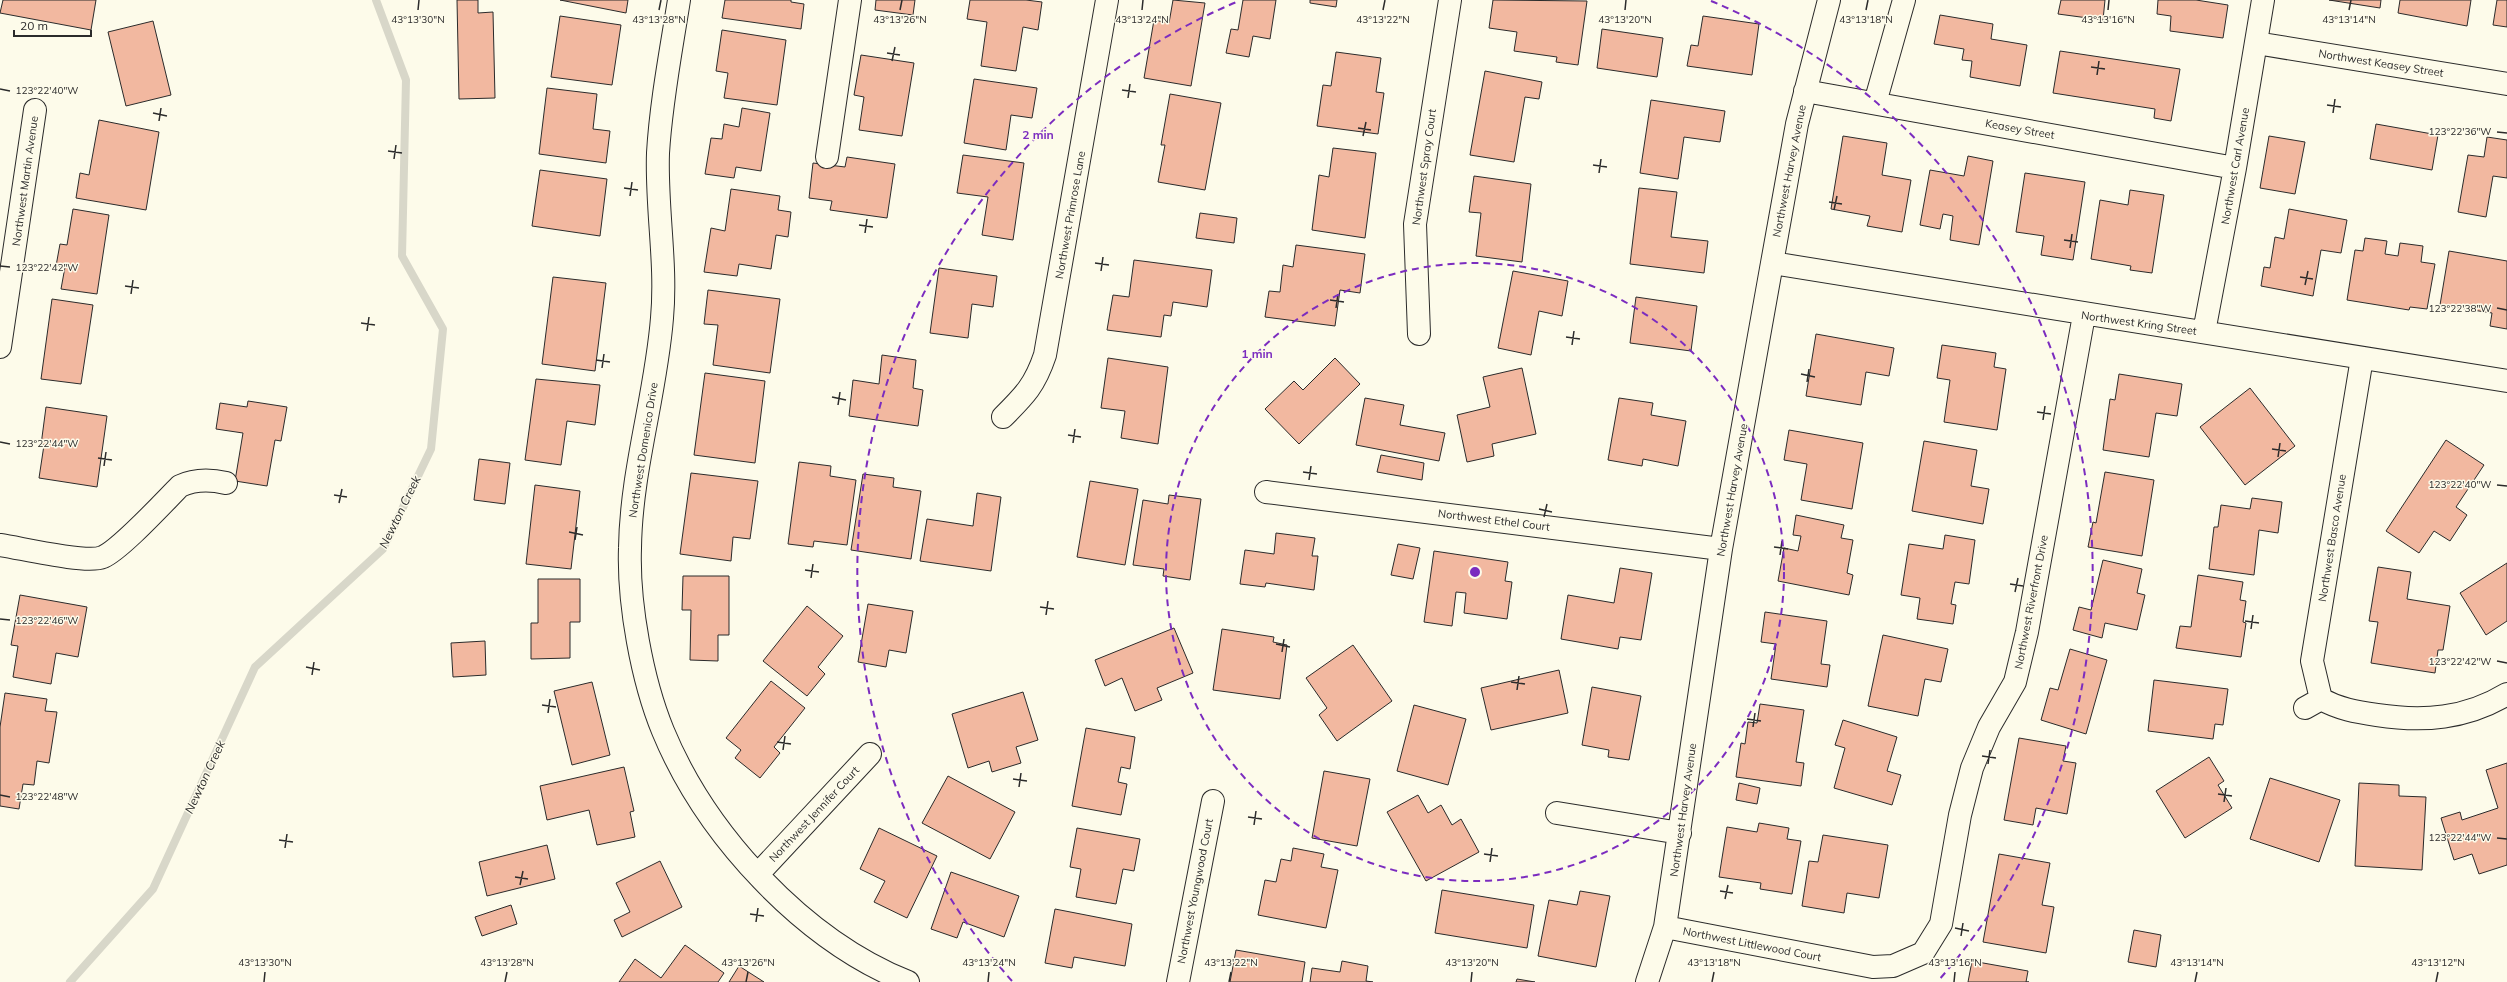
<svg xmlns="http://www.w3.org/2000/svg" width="2507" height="982" viewBox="0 0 2507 982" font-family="Mulish,sans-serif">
  <rect width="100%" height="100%" fill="#fdfbea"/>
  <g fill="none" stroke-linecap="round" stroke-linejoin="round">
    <path stroke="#d8d7c9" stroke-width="8" d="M70 982 153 889 255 667 383 549 431 449 443 329 402 256 406 80 376 0"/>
  </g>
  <path fill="#f2b8a0" stroke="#2b2b2b" d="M3 0H96L91 30 0 13Z
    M457 0H478V13L493 12 495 98 459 99Z
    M560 0H628L626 13Z
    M725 0H791V2L804 4 801 29 722 18Z
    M876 0H915L913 15 875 10Z
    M970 0H1026L1042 2 1038 30 1023 27 1016 71 981 66 987 22 967 19Z
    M1173 0 1205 3 1191 86 1144 78 1154 20 1169 23Z
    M1243 0H1276L1270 39 1253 36 1249 57 1226 53 1231 29 1238 30Z
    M1310 0H1337L1336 7 1310 3Z
    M1493 0 1587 1 1578 65 1556 62 1557 57 1514 51 1517 32 1489 28Z
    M2061 0H2105L2103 20 2058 14Z
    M2158 0H2196L2228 5 2223 38 2170 31 2171 16 2157 14Z
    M2329 0H2381L2380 8Z
    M2400 0H2471L2467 26 2398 13Z
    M2497 0H2507V27L2493 25Z
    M1940 15 1993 24 1991 39 2027 45 2020 86 1970 77 1972 61 1962 60 1964 49 1934 44Z
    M560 16 621 25 612 85 551 77Z
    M1703 16 1759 24 1752 75 1687 66 1691 45 1698 46Z
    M153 21 171 95 126 106 108 32Z
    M1602 29 1663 38 1657 77 1597 68Z
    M722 30 786 40 777 105 724 98 728 73 716 71Z
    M2060 51 2180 69 2171 121 2154 118 2155 109 2053 93Z
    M1336 52 1381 58 1376 92 1384 93 1378 134 1317 126 1323 85 1331 86Z
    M861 55 914 63 902 136 859 130 864 97 854 95Z
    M1485 71 1542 82 1539 99 1525 97 1514 162 1470 155Z
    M974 79 1037 88 1032 118 1011 115 1006 150 964 143Z
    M547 88 597 94 593 129 610 131 606 163 539 154Z
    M1170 94 1221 103 1205 190 1158 182 1165 145H1161Z
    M1651 100 1725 111 1720 142 1684 137 1678 179 1640 173Z
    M742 108 770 113 761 171 736 167 734 178 705 174 711 138 722 139 724 124 739 127Z
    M99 120 159 132 146 210 76 198 80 173 89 175Z
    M2376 124 2438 135 2432 170 2370 159Z
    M1843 136 1887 143 1882 175 1911 180 1902 232 1867 226 1870 216 1831 209Z
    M2269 136 2305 142 2295 194 2260 188Z
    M2487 137 2507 140V178L2493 176 2486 217 2458 212 2468 155 2484 157Z
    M1333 148 1376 153 1365 238 1312 230 1319 175 1329 177Z
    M963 155 1024 163 1013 240 982 235 988 197 957 193Z
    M1968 156 1993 161 1979 245 1950 240 1953 216 1943 214 1940 229 1920 225 1930 170 1964 176Z
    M847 157 895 164 887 218 830 210 832 201 809 198 813 163 845 167Z
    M540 170 607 179 600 236 532 226Z
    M2025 173 2085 182 2073 260 2041 255 2044 236 2016 232Z
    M1474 176 1531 184 1522 262 1476 256 1481 213 1469 212Z
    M1639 188 1677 192 1671 237 1708 241 1704 273 1630 264Z
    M731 189 780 196 778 210 791 212 788 237 776 235 771 269 739 264 737 276 704 272 711 228 725 231Z
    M2130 190 2164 195 2152 273 2130 270 2131 266 2091 259 2100 200 2128 205Z
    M73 209 109 215 97 294 61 289 65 267 56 266 60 244 67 245Z
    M2289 209 2347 220 2341 253 2321 250 2313 296 2261 286 2264 267 2270 268 2275 237 2284 239Z
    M1200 213 1237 218 1234 243 1196 238Z
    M2365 238 2387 241 2385 254 2398 256 2400 243 2423 246 2421 262 2435 264 2427 309 2410 307 2409 310 2347 300 2355 250 2363 251Z
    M1296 245 1365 254 1360 293 1340 290 1335 326 1265 317 1269 291 1280 292 1283 265 1293 267Z
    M2449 251 2507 261V329L2490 326 2492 313 2440 305Z
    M1134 260 1212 270 1207 307 1173 302 1171 316 1164 315 1161 337 1107 330 1113 295 1129 297Z
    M939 268 997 276 993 307 972 304 968 338 930 333Z
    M1513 271 1568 281 1562 316 1539 311 1531 355 1498 348Z
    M553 277 606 283 595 371 542 364Z
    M708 290 780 299 770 373 713 365 718 325 704 324Z
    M1636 297 1697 306 1691 351 1630 343Z
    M52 299 93 305 81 384 41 379Z
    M1816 334 1894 348 1889 376 1866 372 1861 405 1806 396Z
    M1942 345 1996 353 1994 367 2006 369 1997 430 1944 422 1950 380 1937 378Z
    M882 355 916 360 913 388 923 390 918 426 849 416 853 380 879 384Z
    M1108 358 1168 367 1158 444 1121 438 1125 411 1101 408Z
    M1335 358 1360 384 1299 444 1265 409 1294 381 1303 390Z
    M1522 368 1536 434 1492 444 1494 456 1467 462 1457 415 1490 407 1483 377Z
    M705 373 765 381 755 463 694 455Z
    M2119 374 2182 384 2177 416 2156 413 2149 457 2103 450 2110 399 2115 400Z
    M536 379 600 385 595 425 567 421 561 465 525 460Z
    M2250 388 2295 446 2245 485 2200 427Z
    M1365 398 1404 405 1400 425 1445 433 1439 461 1356 445Z
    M1619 398 1653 403 1651 415 1686 421 1678 466 1643 459 1642 466 1608 460Z
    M248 401 287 407 281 441 275 440 267 486 235 481 243 433 216 429 220 403 247 407Z
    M46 407 107 416 97 487 39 478 44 445H41Z
    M1789 430 1863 443 1852 509 1801 500 1807 464 1784 460Z
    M2446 440 2484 465 2456 507 2467 515 2450 541 2434 531 2419 553 2386 531Z
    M1924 441 1977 450 1971 486 1989 489 1983 524 1912 511Z
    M1381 455 1424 463 1422 480 1377 472Z
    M479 459 510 463 505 504 474 500Z
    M799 462 831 466 830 476 856 480 847 545 814 541 813 547 788 544Z
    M2105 472 2154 480 2142 556 2088 547 2093 522 2096 523Z
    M691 473 758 481 750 539 733 537 731 561 680 554Z
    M863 474 894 478 893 487 921 491 911 559 851 550Z
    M1090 481 1138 489 1125 565 1077 557Z
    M535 485 580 491 571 569 526 564Z
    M977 493 1001 497 991 571 920 561 927 519 973 526Z
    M1169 495 1201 499 1190 580 1163 576 1164 569 1133 565 1143 500 1168 504Z
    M2252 498 2282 502 2278 533 2259 530 2254 575 2209 569 2214 527H2218L2221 505 2250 509Z
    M1796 515 1844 525 1841 538 1853 540 1847 573 1853 575 1849 595 1778 581 1784 548 1798 551 1801 536 1793 535Z
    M1276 533 1315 538 1312 556H1318L1314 590 1266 583 1265 587 1240 584 1245 550 1274 554Z
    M1945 535 1975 540 1969 584 1955 582 1951 604 1956 605 1953 624 1917 619 1920 598 1901 595 1909 544 1943 549Z
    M1398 544 1420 548 1413 579 1391 575Z
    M1434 551 1508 562 1505 581 1512 582 1507 619 1464 613 1466 593 1456 592 1452 626 1424 622Z
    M2103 560 2142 569 2137 593 2145 595 2137 630 2105 623 2102 638 2073 630 2079 607 2091 610Z
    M2507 563V621L2486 635 2460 593Z
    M2378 567 2411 572 2407 599 2450 606 2443 650H2438L2435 673 2371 663 2378 622 2369 621Z
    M1620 568 1652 573 1641 640 1620 637 1618 649 1561 639 1568 595 1614 603Z
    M2198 575 2243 582 2240 600 2246 601 2243 622 2246 623 2241 657 2176 648 2180 626 2191 627Z
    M683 576H729V635H718V661L690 660 691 610H682Z
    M538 579H580V622H570V658L531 659V623H538Z
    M20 595 87 607 78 657 56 653 51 684 13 677 18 646 11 645Z
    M868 604 913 611 906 653 889 650 886 667 858 662Z
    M807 606 843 636 818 667 825 674 807 696 763 661Z
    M1765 612 1827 621 1821 664 1830 665 1827 687 1771 679 1776 644 1761 642Z
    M1174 628 1193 673 1157 688 1162 700 1135 711 1122 678 1105 686 1095 660Z
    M1222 629 1274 637 1273 642 1287 645 1280 699 1213 690Z
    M1883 635 1948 649 1941 682 1925 679 1918 716 1868 706Z
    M485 641 486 675 453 677 451 643Z
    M1353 645 1392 701 1337 741 1319 715 1327 708 1306 678Z
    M2070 649 2107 660 2086 734 2041 720 2050 688 2058 690Z
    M1559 670 1568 713 1491 730 1481 688Z
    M2154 680 2228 689 2223 725 2215 724 2213 739 2148 731Z
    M771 681 805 708 774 747 780 753 760 778 735 758 741 750 726 738Z
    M592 682 610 755 572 765 554 691Z
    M1592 687 1641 696 1629 760 1608 757 1609 750 1582 745Z
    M1023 692 1038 740 1016 747 1021 763 992 772 989 761 968 768 952 714Z
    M5 693 47 699 45 711 57 712 49 763 37 761 34 785 23 784 19 809 0 806V727Z
    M1760 704 1804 710 1796 762 1804 763 1801 786 1736 777 1741 743 1745 744 1748 722 1757 723Z
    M1414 705 1466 719 1448 785 1397 771Z
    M1843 720 1897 737 1887 771 1901 775 1892 805 1834 788 1845 748 1835 745Z
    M1086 728 1135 737 1130 769 1121 767 1118 782 1127 784 1121 815 1072 806Z
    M2019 738 2066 746 2063 761 2076 763 2067 814 2036 808 2033 825 2004 820Z
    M2209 757 2224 781 2218 785 2232 808 2185 838 2156 791Z
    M2507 763V865L2479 874 2472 854 2454 860 2441 818 2460 812 2462 820 2498 808 2486 770Z
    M624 767 634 811 630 812 635 837 597 845 589 810 547 820 540 786Z
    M1324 771 1370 779 1357 846 1312 838Z
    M948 776 1015 812 990 859 922 823Z
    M2270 778 2340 800 2319 862 2250 839Z
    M1739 783 1760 788 1757 804 1736 800Z
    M2359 783 2399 785V796L2426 797 2422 870 2355 866Z
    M1418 795 1428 813 1441 805 1452 825 1461 819 1479 852 1426 881 1387 812Z
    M1759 823 1789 828 1787 839 1801 841 1792 894 1760 889 1761 883 1719 877 1727 827 1757 832Z
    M879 828 937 856 907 918 874 902 885 881 860 869Z
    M1077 828 1140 839 1134 871 1123 869 1116 904 1076 897 1081 869 1070 867Z
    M1823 835 1888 845 1879 898 1847 893 1844 913 1802 906 1809 861 1818 862Z
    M547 845 555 879 487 896 479 862Z
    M1293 848 1324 854 1321 867 1338 870 1326 928 1258 915 1265 880 1276 882 1281 859 1291 861Z
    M1999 854 2050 863 2042 905 2054 907 2046 953 1983 942Z
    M660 861 682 907 622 937 614 920 630 912 616 883Z
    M951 872 1019 896 1004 937 963 922 957 938 931 929Z
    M1442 890 1534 905 1527 948 1435 933Z
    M1580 891 1610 896 1596 967 1538 956 1549 900 1577 905Z
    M511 905 517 924 482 936 475 917Z
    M1055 909 1132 924 1125 966 1074 957 1072 968 1045 963Z
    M2134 930 2161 935 2156 967 2128 962Z
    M685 945 724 973 718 982H619L635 959 661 978Z
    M1236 950 1305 962 1302 982H1230Z
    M1342 961 1368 966 1366 981 1373 982H1310L1312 968 1340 972Z
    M1972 961 2028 971 2026 982H2029H1968Z
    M739 966 764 982H729Z
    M1517 979 1535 982H1516Z"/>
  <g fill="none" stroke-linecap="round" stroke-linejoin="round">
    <g stroke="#2b2b2b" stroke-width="24">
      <path id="street" d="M679 0C671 51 661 102 658 153 656 208 667 263 662 318 656 395 631 470 630 548 628 603 642 680 663 731 706 835 803 940 908 982
        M2256 43 2507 84
        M1805 91 2235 168
        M1875 103 1904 0
        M827 157 850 0
        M1772 263C2017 304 2262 343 2507 381
        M2204 332 2235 168 2263 0
        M1419 334 1415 224 1450 0
        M0 347 35 110
        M1003 417C1025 395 1035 385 1045 355L1107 0
        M1266 492 1721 549
        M0 545C21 548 86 564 103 557 121 549 164 502 180 486 195 479 209 479 226 483
        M2321 699C2339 709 2356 712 2377 715 2423 722 2466 719 2507 694
        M2305 708 2321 699 2312 661 2362 358
        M1557 813 1680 833
        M758 874 870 754
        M1665 927 1873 967 1893 966 1923 953 1941 924 1960 815 1972 768 1989 727 2015 682 2027 632 2084 315
        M1178 982 1213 801
        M1647 982 1665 927 1721 549 1772 263 1797 124 1829 0"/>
    </g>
    <use href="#street" stroke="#fdfbea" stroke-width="22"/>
  </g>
  <path fill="none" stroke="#2b2b2b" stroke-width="1.5" d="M418 10 419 0M659 10 661 0M900 10 902 0M1142 10 1143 0M1383 10 1385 0M1625 10 1626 0M1866 10 1868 0M2108 10 2109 0M2349 10 2351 0M887 53 900 55M892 61 895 47M2091 67 2105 69M2097 75 2099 61M0 89 10 91M1122 90 1136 92M1128 98 1130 84M2327 105 2341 107M153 113 167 116M2333 113 2335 99M159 121 161 108M1358 128 1371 130M2497 132 2507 133M1363 136 1366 122M388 151 402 153M394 159 396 145M1593 165 1607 167M1599 173 1601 159M624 188 638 190M630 196 632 182M1829 202 1842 204M1834 210 1837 196M859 225 873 227M865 233 867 219M2064 240 2078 242M2070 248 2072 234M1095 263 1109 265M0 266 10 267M1101 271 1103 257M2300 277 2313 279M2305 285 2308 271M125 286 139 288M131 294 133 280M1330 300 1344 302M1336 308 1338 294M2497 308 2507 310M361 323 375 325M367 331 369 317M1566 337 1580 339M1572 345 1574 331M596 360 610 362M602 368 604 354M1801 374 1815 377M1807 382 1809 369M832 397 846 400M838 405 840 392M2037 412 2051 414M2043 420 2045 406M1068 435 1081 437M0 442 10 444M1073 443 1075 429M2272 449 2286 451M2278 457 2280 443M98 458 112 460M104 466 106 452M1303 472 1317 474M1309 480 1311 466M2497 485 2507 486M334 495 347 497M339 503 342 489M1539 509 1552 512M1544 517 1547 504M569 532 583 535M575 540 577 527M1774 547 1788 549M1780 555 1782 541M805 570 819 572M811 578 813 564M2010 584 2023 586M2015 592 2018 578M1040 607 1054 609M1046 615 1048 601M0 619 10 620M2245 621 2259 623M2251 629 2253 615M1276 644 1290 647M1282 652 1284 639M2497 661 2507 663M306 667 320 670M312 675 314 662M1511 682 1525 684M1517 690 1519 676M542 705 556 707M548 713 550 699M1747 719 1761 721M1753 727 1755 713M777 742 791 744M783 750 785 736M1982 756 1996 758M1988 764 1990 750M1013 779 1027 781M1019 787 1021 773M2218 794 2232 796M0 795 10 797M2224 802 2226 788M1248 817 1262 819M1254 825 1256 811M2497 838 2507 839M279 840 293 842M285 848 287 834M1484 854 1498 856M1490 862 1492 848M515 877 528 879M520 885 523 871M1720 891 1733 893M1725 899 1728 885M750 914 764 916M756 922 758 908M1955 928 1969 931M1961 936 1963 923M264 982 265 972M505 982 507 972M746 982 748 972M988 982 989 972M1229 982 1231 972M1471 982 1472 972M1712 982 1714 972M1954 982 1955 972M2195 982 2197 972M2436 982 2438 972"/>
  <g fill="none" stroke="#7b2cbf" stroke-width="2" stroke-dasharray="7 5">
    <circle cx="1475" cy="572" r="309"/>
    <path d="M1012 981A618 618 0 0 1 1239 1M1711 1A618 618 0 0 1 1938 981"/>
  </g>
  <g text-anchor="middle" stroke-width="3" stroke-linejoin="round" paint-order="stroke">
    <g font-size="11" fill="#2b2b2b" stroke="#fdfbea">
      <text transform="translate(2381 63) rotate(9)" y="4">Northwest Keasey Street</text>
      <text transform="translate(2020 129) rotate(10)" y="4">Keasey Street</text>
      <text transform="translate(2235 166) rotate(-80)" y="4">Northwest Carl Avenue</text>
      <text transform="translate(1424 167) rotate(-82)" y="4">Northwest Spray Court</text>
      <text transform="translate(1789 171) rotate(-79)" y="4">Northwest Harvey Avenue</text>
      <text transform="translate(25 181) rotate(-82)" y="4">Northwest Martin Avenue</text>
      <text transform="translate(1070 215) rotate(-80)" y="4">Northwest Primrose Lane</text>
      <text transform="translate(2139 323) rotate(8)" y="4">Northwest Kring Street</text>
      <text transform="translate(643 450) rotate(-81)" y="4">Northwest Domenico Drive</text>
      <text transform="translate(1732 490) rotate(-80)" y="4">Northwest Harvey Avenue</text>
      <text transform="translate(1494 520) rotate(7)" y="4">Northwest Ethel Court</text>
      <text transform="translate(2332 538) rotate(-81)" y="4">Northwest Basco Avenue</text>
      <text transform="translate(2031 602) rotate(-79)" y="4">Northwest Riverfront Drive</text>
      <text transform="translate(1683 810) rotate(-82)" y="4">Northwest Harvey Avenue</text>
      <text transform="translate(814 814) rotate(-47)" y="4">Northwest Jennifer Court</text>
      <text transform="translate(1195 891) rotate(-79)" y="4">Northwest Youngwood Court</text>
      <text transform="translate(1752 944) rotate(11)" y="4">Northwest Littlewood Court</text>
    </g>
    <g font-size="12" font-style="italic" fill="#2b2b2b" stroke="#fdfbea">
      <text transform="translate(400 512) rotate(-64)" y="4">Newton Creek</text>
      <text transform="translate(205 777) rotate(-65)" y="4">Newton Creek</text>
    </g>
  </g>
  <g font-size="10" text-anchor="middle" fill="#2b2b2b" stroke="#fdfbea" stroke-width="3" stroke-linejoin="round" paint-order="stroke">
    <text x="418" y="23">43°13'30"N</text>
    <text x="659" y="23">43°13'28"N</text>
    <text x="900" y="23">43°13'26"N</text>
    <text x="1142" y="23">43°13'24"N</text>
    <text x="1383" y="23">43°13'22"N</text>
    <text x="1625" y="23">43°13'20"N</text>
    <text x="1866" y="23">43°13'18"N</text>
    <text x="2108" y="23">43°13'16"N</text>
    <text x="2349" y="23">43°13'14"N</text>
    <text x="47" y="94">123°22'40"W</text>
    <text x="2460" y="135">123°22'36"W</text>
    <text x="47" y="271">123°22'42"W</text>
    <text x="2460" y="312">123°22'38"W</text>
    <text x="47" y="447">123°22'44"W</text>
    <text x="2460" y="488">123°22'40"W</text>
    <text x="47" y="624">123°22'46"W</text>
    <text x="2460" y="665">123°22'42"W</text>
    <text x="47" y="800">123°22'48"W</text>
    <text x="2460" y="841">123°22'44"W</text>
    <text x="265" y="966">43°13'30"N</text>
    <text x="507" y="966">43°13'28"N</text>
    <text x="748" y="966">43°13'26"N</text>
    <text x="989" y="966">43°13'24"N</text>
    <text x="1231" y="966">43°13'22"N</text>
    <text x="1472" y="966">43°13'20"N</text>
    <text x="1714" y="966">43°13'18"N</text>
    <text x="1955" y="966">43°13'16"N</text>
    <text x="2197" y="966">43°13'14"N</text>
    <text x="2438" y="966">43°13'12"N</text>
  </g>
  <circle cx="1475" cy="572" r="6" fill="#7b2cbf" stroke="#fdfbea" stroke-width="2"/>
  <g font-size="12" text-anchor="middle" font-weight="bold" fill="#7b2cbf" stroke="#fdfbea" stroke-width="3" stroke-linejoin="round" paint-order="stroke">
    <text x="1038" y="139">2 min</text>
    <text x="1257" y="358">1 min</text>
  </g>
  <path d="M14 30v6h77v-6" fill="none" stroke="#2b2b2b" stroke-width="2"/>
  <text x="20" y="30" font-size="12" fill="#2b2b2b" stroke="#fdfbea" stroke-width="3" paint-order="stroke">20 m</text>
</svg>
